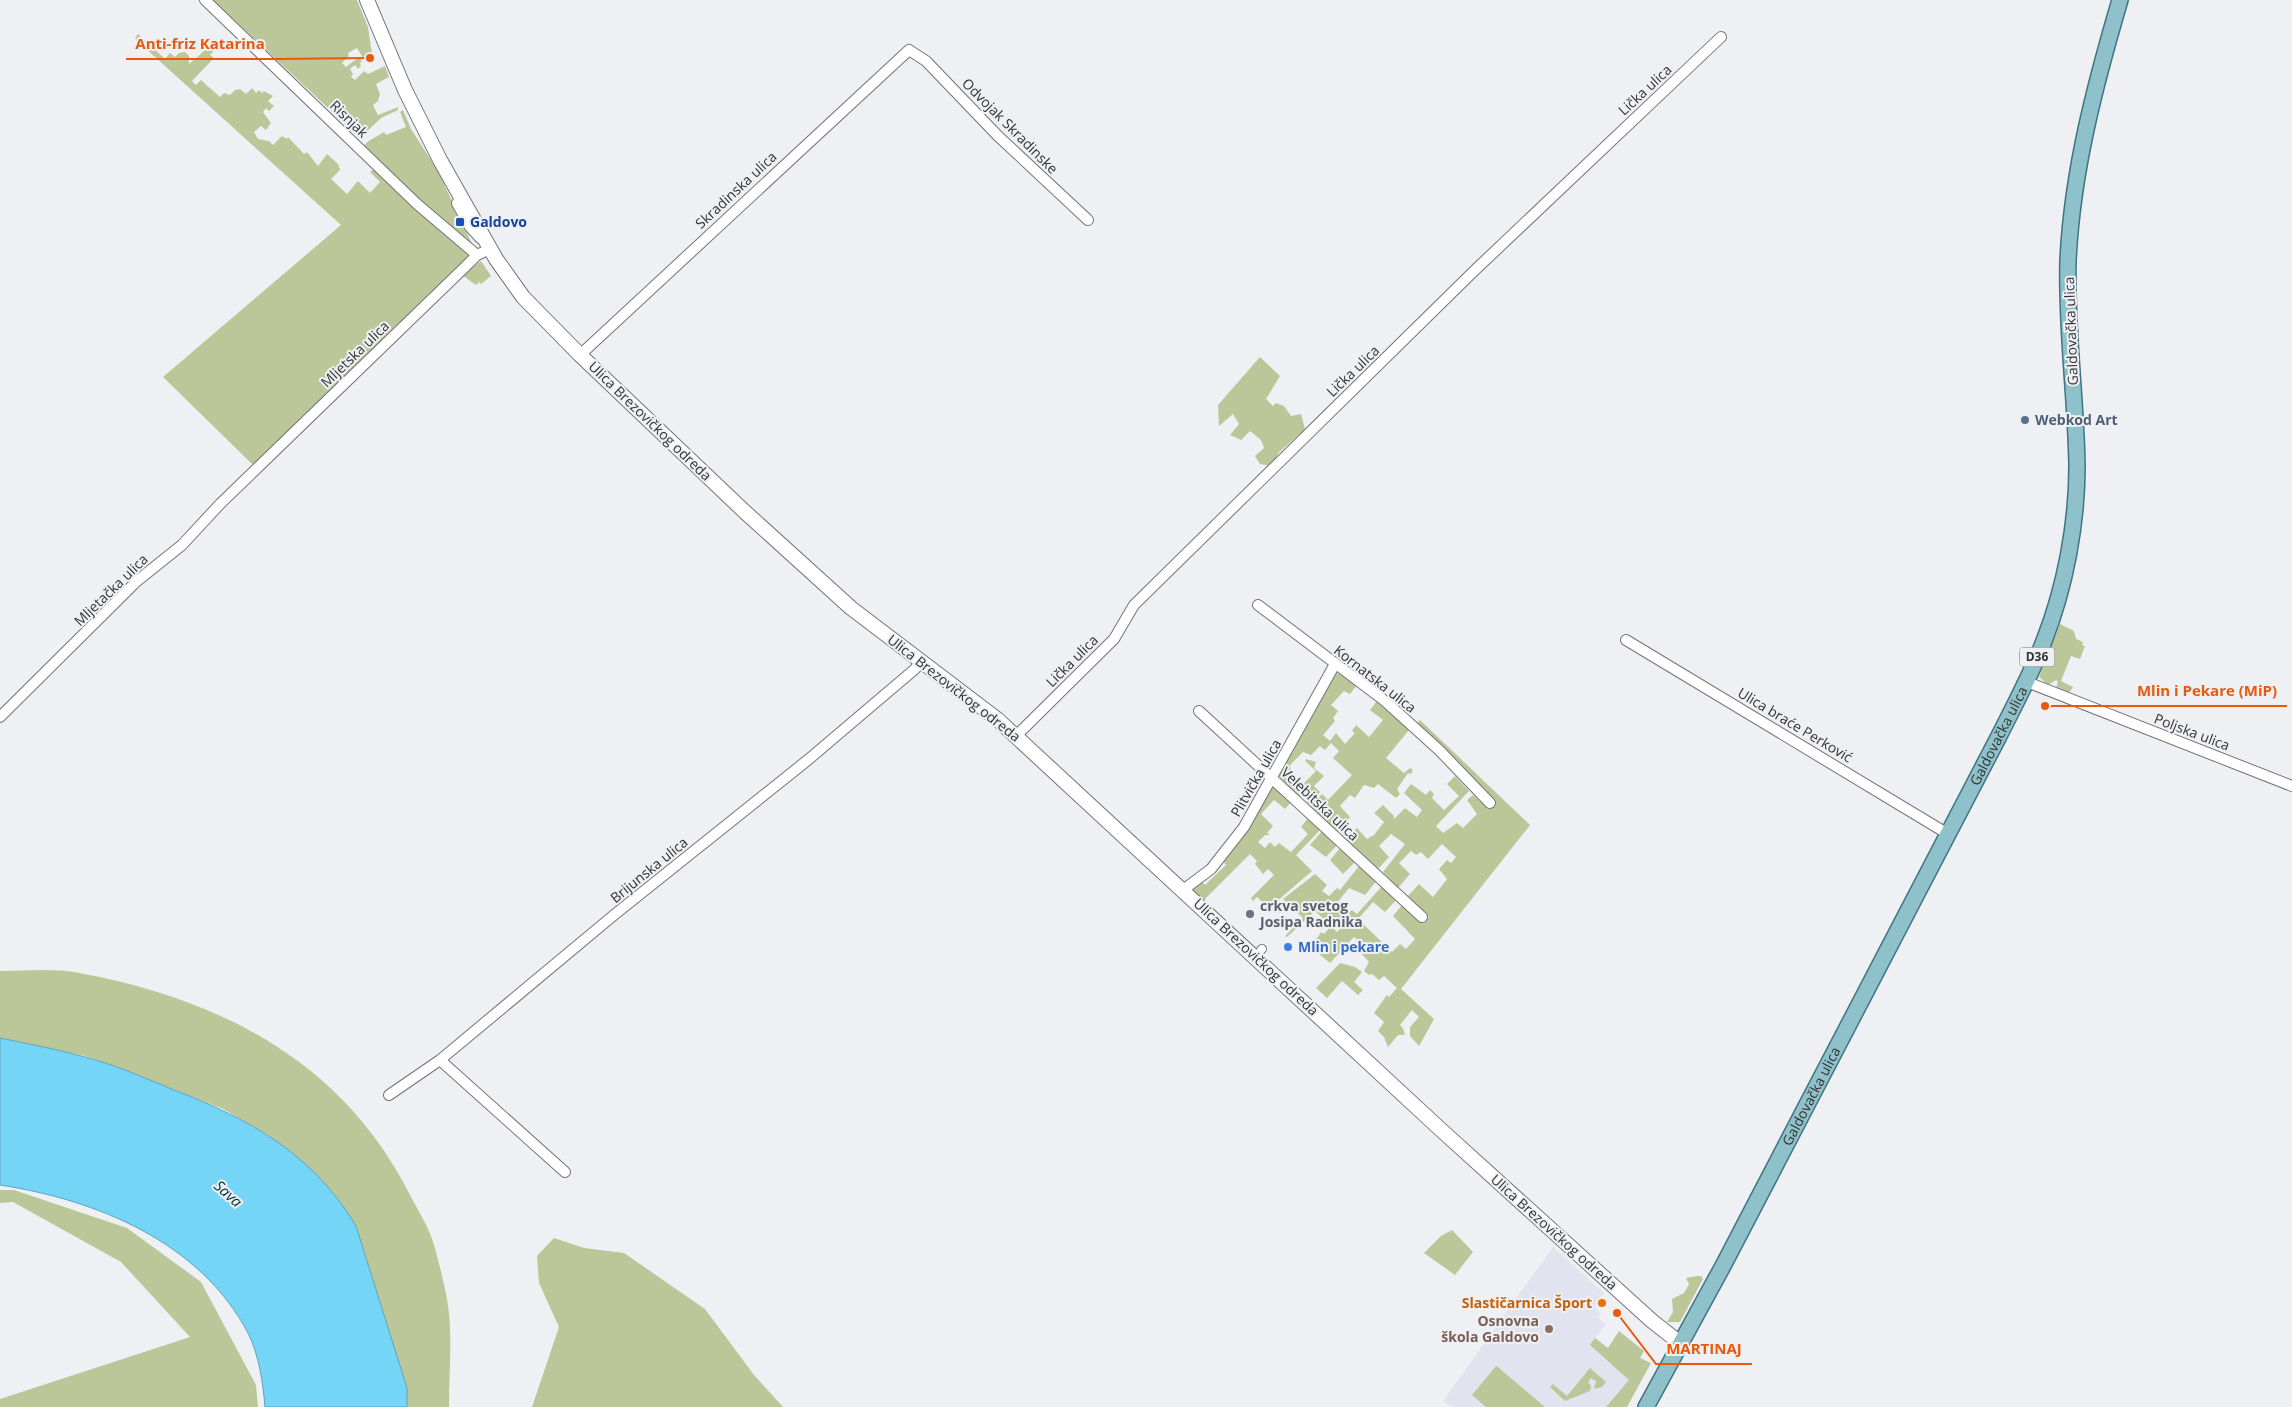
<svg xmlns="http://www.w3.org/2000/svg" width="2292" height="1407" viewBox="0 0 2292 1407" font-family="'Open Sans',sans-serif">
  <rect width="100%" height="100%" fill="#eff0f4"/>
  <path fill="#e1e3ef" d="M1553 1247 1604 1293 1594 1307 1601 1313 1598 1318 1606 1324 1595 1338 1643 1377 1627 1407H1452L1443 1401Z"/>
  <path fill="#bbc799" d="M213 0H357L368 27 372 54 363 58 357 48 348 53 349 56 342 63 346 67 359 57 362 61 360 63 361 66 358 69 355 65 350 69 353 74 351 77 355 80 364 71 368 74 385 66 389 77 376 84 380 94 378 101 373 105 378 115 398 107V110L381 118 360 138Z
    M138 34 165 59 170 53 175 57 179 53 185 52 189 56V64L211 45 216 48 210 55 214 58 192 81 196 85 201 80 220 97 224 93 230 95 235 90 240 89 246 94 252 88 256 93 259 90 262 93 264 91 273 96 268 101 274 106 269 111 266 108 263 112 271 123 266 130 261 126 254 132 258 139 269 141 273 145 282 136 287 139 288 137 304 154 307 152 318 166 327 154 338 164 340 170 331 179 347 194 358 181 370 193 380 182 370 172 375 168 469 255V258L261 459 252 464 163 377 341 225 144 47 135 38Z
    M403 110 411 129 438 171 473 246 420 201 363 148 367 142 384 132 386 135 406 127 400 112Z
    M481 261 491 276 481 284 479 282 476 285 462 275Z
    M1260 357 1280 376 1266 399 1273 406 1276 403 1284 406 1291 416 1301 414 1305 429 1279 452 1271 466 1260 464 1255 456 1264 448 1261 440 1250 431 1241 440 1230 435 1239 424 1233 414 1219 426 1218 405Z
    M2060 624 2074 631 2076 639 2083 642 2082 645 2085 646 2080 659 2071 656 2061 681 2073 687 2069 693 2056 688 2058 682 2056 680 2048 685 2039 677Z
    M1336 673 1344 675 1357 685 1350 694 1344 691 1331 705 1338 711 1333 718 1335 721 1323 735 1330 741 1336 733 1345 744 1355 733 1352 731 1356 725 1369 737 1383 720 1370 710 1377 701 1409 730 1386 758 1404 773 1410 768 1413 770 1411 774 1408 773 1397 789 1400 794 1396 798 1378 784 1374 788 1364 785 1355 798 1350 795 1340 806 1350 817 1338 832 1310 807 1322 794 1328 800 1352 775 1333 758 1339 751 1331 743 1325 750 1320 746 1311 755 1303 752 1290 765 1291 773 1303 784 1316 771 1305 761 1306 759 1316 762 1314 768 1324 776 1314 786 1320 792 1309 804 1306 801 1311 793 1306 789 1299 797 1278 775Z
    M1420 720 1530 825 1401 989 1434 1019 1419 1046 1410 1036V1027L1419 1017 1412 1010 1400 1025 1403 1028 1405 1035H1398L1388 1047 1384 1037 1378 1031 1384 1022 1374 1013 1387 995 1389 997 1397 988 1384 976 1379 980 1372 974 1369 975 1364 971 1369 962 1360 952 1365 946 1354 937 1330 963 1318 953 1320 945 1316 940 1321 932 1324 934 1331 926 1337 932 1343 926 1339 921 1337 923 1331 919 1327 922 1315 911 1287 937 1285 936 1303 918 1283 899 1315 874 1327 885 1322 891 1329 896 1337 888 1340 890 1359 866 1378 879 1365 895 1349 888 1336 904 1348 913 1352 910 1357 914 1383 885 1398 898 1385 912 1373 902 1358 919 1392 952 1400 944 1406 949 1415 939 1393 916 1403 904 1422 922 1429 917 1408 896 1419 884 1433 897 1447 879 1439 869 1447 860 1451 863 1456 857 1442 844 1428 859 1421 852 1416 855 1411 851 1399 863 1410 874 1398 888 1383 872 1405 844 1391 834 1379 846 1389 857 1378 869 1346 840 1357 828 1367 839 1374 835 1384 822 1374 813 1383 805 1394 816V819L1405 808 1417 817 1422 810 1404 793 1411 784 1426 795 1430 790 1434 794 1432 798 1444 810 1459 796 1447 784 1455 776 1469 791 1436 826 1443 833 1457 823 1463 828 1477 814 1467 800 1473 795 1485 806 1490 801 1415 725Z
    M1276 787 1292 801 1285 809 1274 800 1261 814 1273 826 1267 833 1270 835H1265L1258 842 1265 848 1270 842 1275 847 1279 843 1291 852 1308 834 1301 827 1309 817 1322 828 1296 855 1312 871 1269 908 1257 897 1253 901 1251 898 1274 875 1268 869 1263 874 1255 864 1257 861 1250 854 1203 901 1193 891V887L1201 881 1205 885 1226 865 1221 858 1272 788Z
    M1323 830 1338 844 1326 857 1310 845Z
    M1341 847 1356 861 1343 874 1330 860Z
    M1340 963 1355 967 1362 972 1354 982 1363 990 1358 995 1342 981 1327 998 1316 988Z
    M0 971C25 971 54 968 79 973 221 999 343 1062 410 1195 417 1209 427 1224 432 1239 438 1257 447 1294 449 1313 452 1343 449 1376 449 1407H407V1388L270 1136 223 1109 114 1066 85 1056 0 1038Z
    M0 1190H14L127 1228 201 1282 256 1385 258 1407H0V1399L190 1337 121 1262 13 1202 0 1203Z
    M1452 1230 1473 1252 1455 1275 1424 1253 1441 1236Z
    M554 1238 584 1248 624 1253 705 1309 754 1375 783 1407H532L559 1327 539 1283 537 1256Z
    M1697 1276H1701L1703 1279 1680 1322H1667L1673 1312 1672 1299 1684 1293 1689 1284 1686 1278Z
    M1619 1331 1644 1351 1640 1358 1651 1363 1627 1407H1606L1629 1380 1590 1345 1595 1338 1608 1348Z
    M1496 1366 1499 1368 1545 1407H1486L1472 1395Z
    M1590 1368 1606 1382 1602 1387 1594 1389 1596 1381 1591 1378 1588 1382 1591 1386 1590 1391 1565 1401 1550 1387 1553 1384 1567 1396Z"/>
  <path fill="#74d5f7" stroke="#60a4bd" d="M0 1038C28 1044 57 1049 85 1057 116 1065 145 1078 174 1090 250 1119 313 1154 356 1226L407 1388V1407H265C263 1383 259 1355 248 1333 200 1242 97 1200 0 1185Z"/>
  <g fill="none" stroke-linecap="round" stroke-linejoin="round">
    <g stroke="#747478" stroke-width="10">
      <path id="pedestrian" d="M1261 950 1262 949"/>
    </g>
    <g stroke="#747478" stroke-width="12">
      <path id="minor" d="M205 0 417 204 477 255
        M457 203 470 227 480 238
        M580 355 909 50 926 61 998 136 1088 220
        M1258 605 1385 701 1439 750 1490 803
        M1626 640 1948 834
        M2027 682 2292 786
        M1199 711 1422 917
        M0 717 137 581 182 545 220 504 465 267 477 255 490 249
        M1016 736 1114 639 1134 605 1474 271 1721 37
        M1183 890 1211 869 1244 827 1335 664
        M440 1060 565 1172
        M389 1095 440 1060 614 915 809 759 915 669 921 661"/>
    </g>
    <g stroke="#747478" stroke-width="16">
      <path id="secondary" d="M367 0 405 90 440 160 496 259 523 297 580 355 745 512 851 608 997 719 1439 1128 1652 1321 1680 1343"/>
    </g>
    <g stroke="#3f7580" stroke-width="18">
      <g id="primary">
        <path id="s1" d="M1646 1407 1724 1264 1998 738C2014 706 2031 675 2044 641 2065 587 2077 525 2077 466 2076 398 2066 329 2068 261 2072 172 2095 85 2120 0"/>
      </g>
    </g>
    <use href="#pedestrian" stroke="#fff" stroke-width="8"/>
    <use href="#minor" stroke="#fff" stroke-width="10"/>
    <use href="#secondary" stroke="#fff" stroke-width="14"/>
    <use href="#primary" stroke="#8fc1cb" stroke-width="15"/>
  </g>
  <rect fill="#1a4fb4" stroke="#eff0f4" stroke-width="2" x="455" y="217" width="10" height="10" rx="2.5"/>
  <circle fill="#5c6f8a" stroke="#eff0f4" stroke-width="2" cx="2025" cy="420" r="5"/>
  <circle fill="#6b7280" stroke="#eff0f4" stroke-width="2" cx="1250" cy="914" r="5"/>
  <circle fill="#3f7fe0" stroke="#eff0f4" stroke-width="2" cx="1288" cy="947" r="5"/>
  <circle fill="#e8710a" stroke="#eff0f4" stroke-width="2" cx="1602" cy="1303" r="5"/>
  <circle fill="#8d6e63" stroke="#eff0f4" stroke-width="2" cx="1549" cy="1329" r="5"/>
  <g text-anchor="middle" stroke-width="4" stroke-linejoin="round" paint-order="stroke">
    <rect fill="#eff0f4" stroke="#6b6c6e" stroke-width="1" x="2019.5" y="647.5" width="35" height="19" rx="4"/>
    <g font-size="12" font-weight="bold" fill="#333335">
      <text x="2037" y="661">D36</text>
    </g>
    <g font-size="14" fill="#333335" stroke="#eff0f4">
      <text transform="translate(1645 90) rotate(-43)" y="5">Lička ulica</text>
      <text transform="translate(349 119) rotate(44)" y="5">Risnjak</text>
      <text transform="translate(1010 126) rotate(45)" y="5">Odvojak Skradinske</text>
      <text transform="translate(736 190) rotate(-43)" y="5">Skradinska ulica</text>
      <text transform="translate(2071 331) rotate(-92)" y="5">Galdovačka ulica</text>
      <text transform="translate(355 354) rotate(-44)" y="5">Mljetska ulica</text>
      <text transform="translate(1353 371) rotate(-44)" y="5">Lička ulica</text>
      <text transform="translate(650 421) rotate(44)" y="5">Ulica Brezovičkog odreda</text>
      <text transform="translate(111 590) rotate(-44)" y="5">Mljetačka ulica</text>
      <text transform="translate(1072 661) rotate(-45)" y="5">Lička ulica</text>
      <text transform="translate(1375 679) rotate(38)" y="5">Kornatska ulica</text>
      <text transform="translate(954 688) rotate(38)" y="5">Ulica Brezovičkog odreda</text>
      <text transform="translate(1795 725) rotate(31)" y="5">Ulica braće Perković</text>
      <text transform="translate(2192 732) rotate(21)" y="5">Poljska ulica</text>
      <text dy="5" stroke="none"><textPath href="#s1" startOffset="758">Galdovačka ulica</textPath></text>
      <text transform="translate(1256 778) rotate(-60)" y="5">Plitvička ulica</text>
      <text transform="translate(1320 804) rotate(43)" y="5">Velebitska ulica</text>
      <text transform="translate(649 870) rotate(-39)" y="5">Brijunska ulica</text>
      <text transform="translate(1256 957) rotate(43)" y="5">Ulica Brezovičkog odreda</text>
      <text dy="5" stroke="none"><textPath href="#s1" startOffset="352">Galdovačka ulica</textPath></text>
      <text transform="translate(1554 1232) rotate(42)" y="5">Ulica Brezovičkog odreda</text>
    </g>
    <g font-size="14" font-weight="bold" fill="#164399" stroke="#eff0f4" text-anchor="start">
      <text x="470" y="227">Galdovo</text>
    </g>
    <g font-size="14" font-weight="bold" fill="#4e5e75" stroke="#eff0f4" text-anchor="start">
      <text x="2035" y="425">Webkod Art</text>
    </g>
    <g font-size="14" font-weight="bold" fill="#5b616d" stroke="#eff0f4" text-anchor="start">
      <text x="1260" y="911">crkva svetog<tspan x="1260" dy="16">Josipa Radnika</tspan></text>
    </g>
    <g font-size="14" font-weight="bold" fill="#366cbe" stroke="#eff0f4" text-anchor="start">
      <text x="1298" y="952">Mlin i pekare</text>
    </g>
    <g font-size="14" font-weight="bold" fill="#c56008" stroke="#eff0f4" text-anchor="end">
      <text x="1592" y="1308">Slastičarnica Šport</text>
    </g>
    <g font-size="14" font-weight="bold" fill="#785e54" stroke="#eff0f4" text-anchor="end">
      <text x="1539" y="1326">Osnovna<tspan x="1539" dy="16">škola Galdovo</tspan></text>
    </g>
    <g font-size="15" font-style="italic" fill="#00303e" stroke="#eff0f4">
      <text transform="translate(228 1194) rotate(42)" y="5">Sava</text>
    </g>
  </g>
  <path fill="none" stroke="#e8590c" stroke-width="2" d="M370 58L275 59H126M2045 706L2127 706H2287M1617 1313L1656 1364H1752"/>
  <g fill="#e8590c" stroke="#eff0f4" stroke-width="2">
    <circle cx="370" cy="58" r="5"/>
    <circle cx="2045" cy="706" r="5"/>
    <circle cx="1617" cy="1313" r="5"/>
  </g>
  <g font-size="15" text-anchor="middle" font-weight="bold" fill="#e8590c" stroke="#eff0f4" stroke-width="4" stroke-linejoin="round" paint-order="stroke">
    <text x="200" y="49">Anti-friz Katarina</text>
    <text x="2207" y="696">Mlin i Pekare (MiP)</text>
    <text x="1704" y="1354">MARTINAJ</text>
  </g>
</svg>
